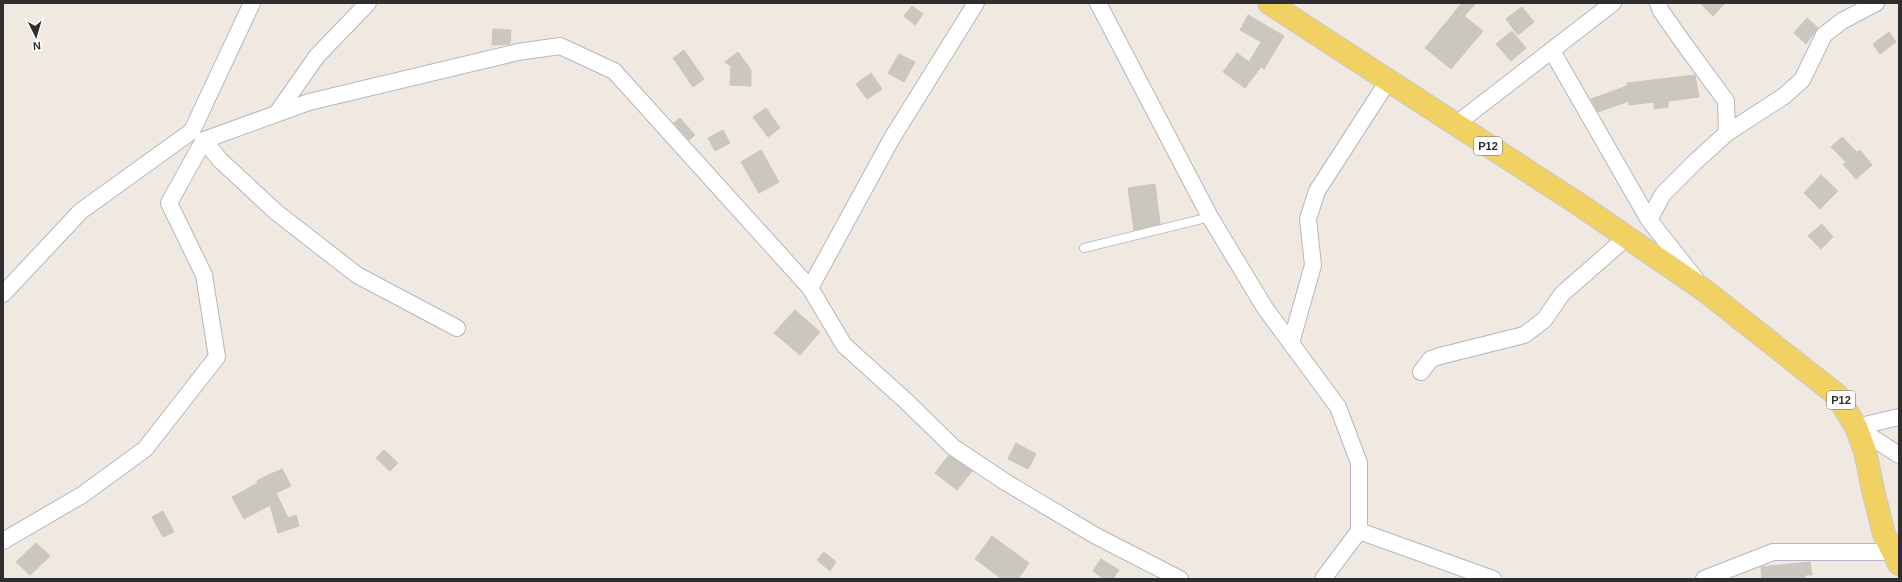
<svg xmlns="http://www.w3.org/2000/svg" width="1902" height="582" viewBox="0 0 1902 582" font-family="Arial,sans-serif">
  <rect width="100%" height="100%" fill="#efe9e1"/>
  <path fill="#cbc7bf" stroke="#cbc5ba" d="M1462 3H1476L1464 16 1483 31 1451 69 1425 48Z
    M1700 3H1725L1713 16Z
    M912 6 923 14 915 25 904 16Z
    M1522 7 1534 22 1518 35 1506 19Z
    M1248 15 1284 36 1264 69 1261 67 1245 88 1223 72 1237 53 1249 62 1261 42 1240 30Z
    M1807 18 1818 28 1806 44 1794 33Z
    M493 29 511 30 510 44 492 45Z
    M1512 31 1526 48 1511 61 1496 44Z
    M1889 32 1896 42 1880 54 1873 44Z
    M684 50 704 79 693 87 673 58Z
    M738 52 751 70V86L730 85 731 66 725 62Z
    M899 54 915 62 904 82 888 73Z
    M871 73 882 89 867 99 856 84Z
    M1695 75 1699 97 1668 101V107L1654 109V102L1629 105V101L1598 112 1591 99 1627 86V83Z
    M766 108 780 128 768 137 753 117Z
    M680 118 695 135 689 140 674 123Z
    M723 130 730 143 715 151 708 138Z
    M1842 137 1857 152 1860 150 1872 165 1856 179 1843 164 1846 162 1831 147Z
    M761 150 779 182 759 193 741 162Z
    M1821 175 1838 191 1820 209 1804 193Z
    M1155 184 1160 224 1134 230 1128 188Z
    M1822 224 1833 237 1821 249 1808 236Z
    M795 310 820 332 800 355 774 333Z
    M1016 443 1036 454 1028 469 1008 459Z
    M384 450 398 463 390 471 376 458Z
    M949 455 972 471 957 490 935 473Z
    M282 469 291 486 276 493 288 518 296 515 299 526 278 533 270 505 244 519 232 497 258 483 257 481 262 478Z
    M163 511 174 532 163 537 152 517Z
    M992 536 1029 563 1018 579H1002L975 559Z
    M36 543 50 556 30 575 16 562Z
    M824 552 836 562 830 571 817 560Z
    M1101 559 1119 570 1113 579H1104L1093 571Z
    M1810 562 1812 575H1805V579H1762L1761 567Z"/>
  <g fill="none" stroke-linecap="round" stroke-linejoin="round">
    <g stroke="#b4b7c1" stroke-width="10">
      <path id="service" d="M1084 248 1210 217"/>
    </g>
    <g stroke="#b4b7c1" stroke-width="18">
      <path id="minor" d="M1098 3 1210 217 1265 308 1338 407 1359 463V531L1323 579
        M1658 3 1661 11 1682 41 1726 101 1727 133
        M1552 51 1649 220 1695 278
        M277 113 317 56 368 3
        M1455 125 1613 3
        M204 140 220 160 276 212 357 275 457 328
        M1649 220 1663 194 1695 162 1727 133 1784 96 1802 80 1824 35 1842 21 1876 3
        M810 288 892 138 976 3
        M3 294 81 211 192 131 252 3
        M1291 343 1313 265 1308 219 1317 191 1388 81
        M1421 372 1431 359 1440 356 1524 335 1544 320 1562 294 1627 237
        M1899 417 1856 427 1899 455
        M1359 531 1493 579
        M3 541 82 495 145 449 217 357 204 275 169 203 204 140 309 102 518 52 560 46 614 71 810 288 844 345 907 402 953 447 1007 483 1096 536 1180 579
        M1704 579 1773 552H1893L1898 545"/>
    </g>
    <g stroke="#c9c9c9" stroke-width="24">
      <path id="primary" d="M1269 3 1580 205 1704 290 1837 395 1856 427 1865 451 1873 490 1884 534 1899 564"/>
    </g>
    <use href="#service" stroke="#fff" stroke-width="8"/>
    <use href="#minor" stroke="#fff" stroke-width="16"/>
    <use href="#primary" stroke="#f2d163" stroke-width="22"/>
  </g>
  <g text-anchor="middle" stroke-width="3.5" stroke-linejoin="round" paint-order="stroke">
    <g fill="#fff" stroke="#6d6d6d" stroke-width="1">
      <rect x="1474" y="137" width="28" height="18" rx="3"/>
      <rect x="1827" y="391" width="28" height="18" rx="3"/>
    </g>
    <g font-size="11" font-weight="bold" fill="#2e2e2e">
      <text x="1488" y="150">P12</text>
      <text x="1841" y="404">P12</text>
    </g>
  </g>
  <rect width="1902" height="582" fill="none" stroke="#2e2e2e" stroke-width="8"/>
  <g transform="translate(36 36) rotate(175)" stroke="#ffffff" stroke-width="3" paint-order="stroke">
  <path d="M0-3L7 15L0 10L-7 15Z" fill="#2e2e2e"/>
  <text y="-6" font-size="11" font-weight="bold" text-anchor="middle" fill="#2e2e2e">N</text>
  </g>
</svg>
